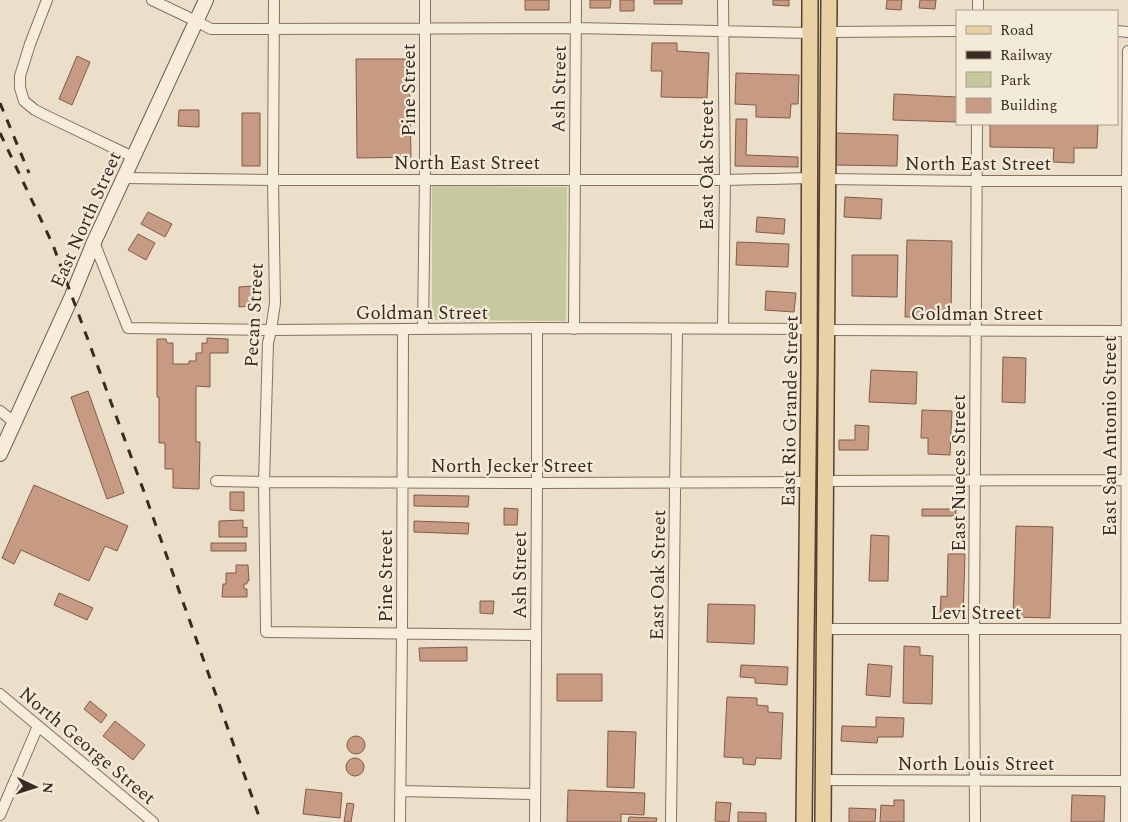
<svg xmlns="http://www.w3.org/2000/svg" width="1128" height="822" viewBox="0 0 1128 822" font-family="Spectral,serif">
  <rect width="100%" height="100%" fill="#ebdfc9"/>
  <path fill="#c6c99e" d="M432 186 567 187 566 321 432 320Z"/>
  <path fill="#c69a83" stroke="#835b47" d="M525 0H549V10H525Z
    M590 0H611L610 8H590Z
    M620 0H634V11H620Z
    M654 0H682V4H654Z
    M773 0H789V6L773 5Z
    M887 0H902L901 10 886 9Z
    M920 0H936L935 9 919 8Z
    M652 43H677V51L709 53 707 98 661 97 662 71H651Z
    M77 56 90 62 72 105 59 99Z
    M356 59H409L411 157 357 158Z
    M736 73 799 75 798 104H791L790 118 756 117V105L735 104Z
    M894 94 957 97V122L893 120Z
    M179 110H199V127L178 126Z
    M242 113H260V166H242Z
    M736 119H747L746 155 798 157V167L735 166Z
    M990 124H1098L1097 148H1074V163L1053 162 1054 148 990 147Z
    M836 133 898 135 897 166 835 165Z
    M845 197 882 199 881 219 844 217Z
    M148 212 172 224 165 237 141 224Z
    M757 217 785 219 784 234 756 232Z
    M138 234 155 243 146 260 128 250Z
    M907 240 952 241 951 317H905Z
    M737 242 789 244 788 267 736 265Z
    M852 255H898L897 297 852 296Z
    M252 286V306L239 307V287Z
    M766 291 796 293 794 312 765 310Z
    M207 338 228 339V353H210V387L196 386V442H200L199 489 173 488V469H165V443H159V397H157V339H166L167 343H173V364H189V361H196V353H202V343H207Z
    M1003 357 1026 358 1025 403 1002 402Z
    M871 370 917 372 916 404 869 402Z
    M88 391 124 493 107 499 71 397Z
    M922 410 952 411 950 455 928 454V438H921Z
    M855 425 869 426 868 450H839V440H855Z
    M34 485 128 526 117 551 105 546 89 581 21 550 14 564 2 558Z
    M230 492H244V511L230 510Z
    M414 495 469 496 468 507 414 506Z
    M504 508 518 509 517 525H504Z
    M922 509H956V516H922Z
    M243 520V528L247 527V537H219V521Z
    M414 521 469 523 468 534 414 532Z
    M1016 526 1053 527 1050 618 1013 617Z
    M871 535 889 536 888 581H869Z
    M211 543H246V551H211Z
    M948 554H965L963 616 940 615 941 596 947 597Z
    M236 565H248L249 581H247V584H244V589H247V597H222L223 584H226V573H236Z
    M59 593 93 608 87 620 54 605Z
    M480 601H494L493 614 480 613Z
    M708 604 755 605 754 644 707 642Z
    M904 646 920 647V655L933 656 932 704 903 703Z
    M467 647V661H420L419 648Z
    M868 664 892 666 890 697 866 695Z
    M741 665 788 667 787 685 755 683V678L740 677Z
    M557 674H602V701H557Z
    M727 697 757 698V705L768 706V712L783 713 781 759 756 758 755 765 743 764V758L724 757Z
    M90 701 107 715 101 723 84 709Z
    M876 717 904 718 903 737H878L877 743 841 741 842 726 876 727Z
    M115 721 145 745 133 760 103 736Z
    M608 731 636 732 634 788 607 787Z
    M347 745a9 9 0 1 1 18 0a9 9 0 1 1-18 0Z
    M346 767a9 9 0 1 1 18 0a9 9 0 1 1-18 0Z
    M306 789 342 793 340 818 303 814Z
    M568 790 645 793 644 815 621 814V822H567Z
    M1072 795 1105 796 1104 822H1071Z
    M894 800H904V822H880L881 805 894 806Z
    M716 802 731 803 729 822 715 821Z
    M347 803 354 804 351 822H344Z
    M849 808 876 809 875 822H849Z
    M738 812 766 813V822H738Z
    M629 817 657 818 656 822H628Z"/>
  <g fill="none" stroke-linecap="round" stroke-linejoin="round">
    <g stroke="#86725f" stroke-width="12">
      <path id="street" d="M47 0 30 44 20 76V88L24 101 35 110 51 118 133 157
        M152 0 196 21 211 29 576 28 810 33
        M274 0 273 180 275 303 271 330 268 343 264 482 266 632 536 635
        M723 0 725 180 723 329
        M978 0V11
        M1117 31 1128 32
        M828 32 957 31
        M124 178 273 180H725L810 178
        M827 179 976 181H1128
        M94 242 128 328 271 330 537 328 809 329
        M423 329 425 179V0
        M574 329 576 0
        M827 330 1128 331
        M0 411 14 422
        M216 481 264 482 537 483 808 482
        M826 481 1128 480
        M825 629H1128
        M0 694 153 822
        M823 780 1128 781
        M401 791 535 794
        M0 815 38 726
        M400 822 402 634 403 329
        M535 822 537 483V328
        M671 822 677 329
        M975 822 974 629 977 124
        M1126 822 1127 181 1128 51"/>
    </g>
    <g stroke="#685342" stroke-width="16">
      <path id="secondary" d="M0 454 72 296 94 242 206 0"/>
    </g>
    <g stroke="#554033" stroke-width="18">
      <path id="primary" d="M804 822 809 371 810 0
        M823 822 829 0"/>
    </g>
    <use href="#street" stroke="#f6eddc" stroke-width="10"/>
    <use href="#secondary" stroke="#f6eddc" stroke-width="14"/>
    <use href="#primary" stroke="#ead0a5" stroke-width="15"/>
    <path stroke="#382b22" stroke-width="3" stroke-dasharray="9 9" stroke-linecap="butt" d="M0 103 29 173
      M0 133 53 245 143 489 261 822"/>
  </g>
  <g text-anchor="middle" stroke-width="4.5" stroke-linejoin="round" paint-order="stroke">
    <g font-size="19" fill="#382b22" stroke="#f3ead8">
      <text transform="translate(558 89) rotate(-89)" y="7">Ash Street</text>
      <text transform="translate(408 90) rotate(-90)" y="7">Pine Street</text>
      <text x="467" y="169">North East Street</text>
      <text x="978" y="170">North East Street</text>
      <text transform="translate(706 165) rotate(-90)" y="7">East Oak Street</text>
      <text transform="translate(85 219) rotate(-66)" y="7">East North Street</text>
      <text x="422" y="319">Goldman Street</text>
      <text x="977" y="320">Goldman Street</text>
      <text transform="translate(253 315) rotate(-87)" y="7">Pecan Street</text>
      <text transform="translate(789 411) rotate(-89)" y="7">East Rio Grande Street</text>
      <text transform="translate(1109 436) rotate(-90)" y="7">East San Antonio Street</text>
      <text x="512" y="472">North Jecker Street</text>
      <text transform="translate(958 473) rotate(-90)" y="7">East Nueces Street</text>
      <text transform="translate(519 575) rotate(-90)" y="7">Ash Street</text>
      <text transform="translate(657 575) rotate(-89)" y="7">East Oak Street</text>
      <text transform="translate(385 576) rotate(-90)" y="7">Pine Street</text>
      <text x="976" y="619">Levi Street</text>
      <text transform="translate(88 745) rotate(40)" y="7">North George Street</text>
      <text x="976" y="770">North Louis Street</text>
    </g>
  </g>
  <rect x="956" y="10" width="162" height="115" fill="#f3ead8" stroke="#a89e8f"/>
  <rect x="966" y="26" width="25" height="8" fill="#ead0a5" stroke="#a89e8f"/>
  <text x="1000" y="35" font-size="15" fill="#382b22">Road</text>
  <rect x="966" y="51" width="25" height="8" fill="#382b22" stroke="#a89e8f"/>
  <text x="1000" y="60" font-size="15" fill="#382b22">Railway</text>
  <rect x="966" y="72" width="25" height="15" fill="#c6c99e" stroke="#a89e8f"/>
  <text x="1000" y="85" font-size="15" fill="#382b22">Park</text>
  <rect x="966" y="98" width="25" height="15" fill="#c69a83" stroke="#a89e8f"/>
  <text x="1000" y="110" font-size="15" fill="#382b22">Building</text>
  <g transform="translate(35 787) rotate(94)" stroke="#f3ead8" stroke-width="4" paint-order="stroke">
  <path d="M0-4L9 19L0 12L-9 19Z" fill="#382b22"/>
  <text y="-8" font-size="14" font-weight="bold" text-anchor="middle" fill="#382b22">N</text>
  </g>
</svg>
